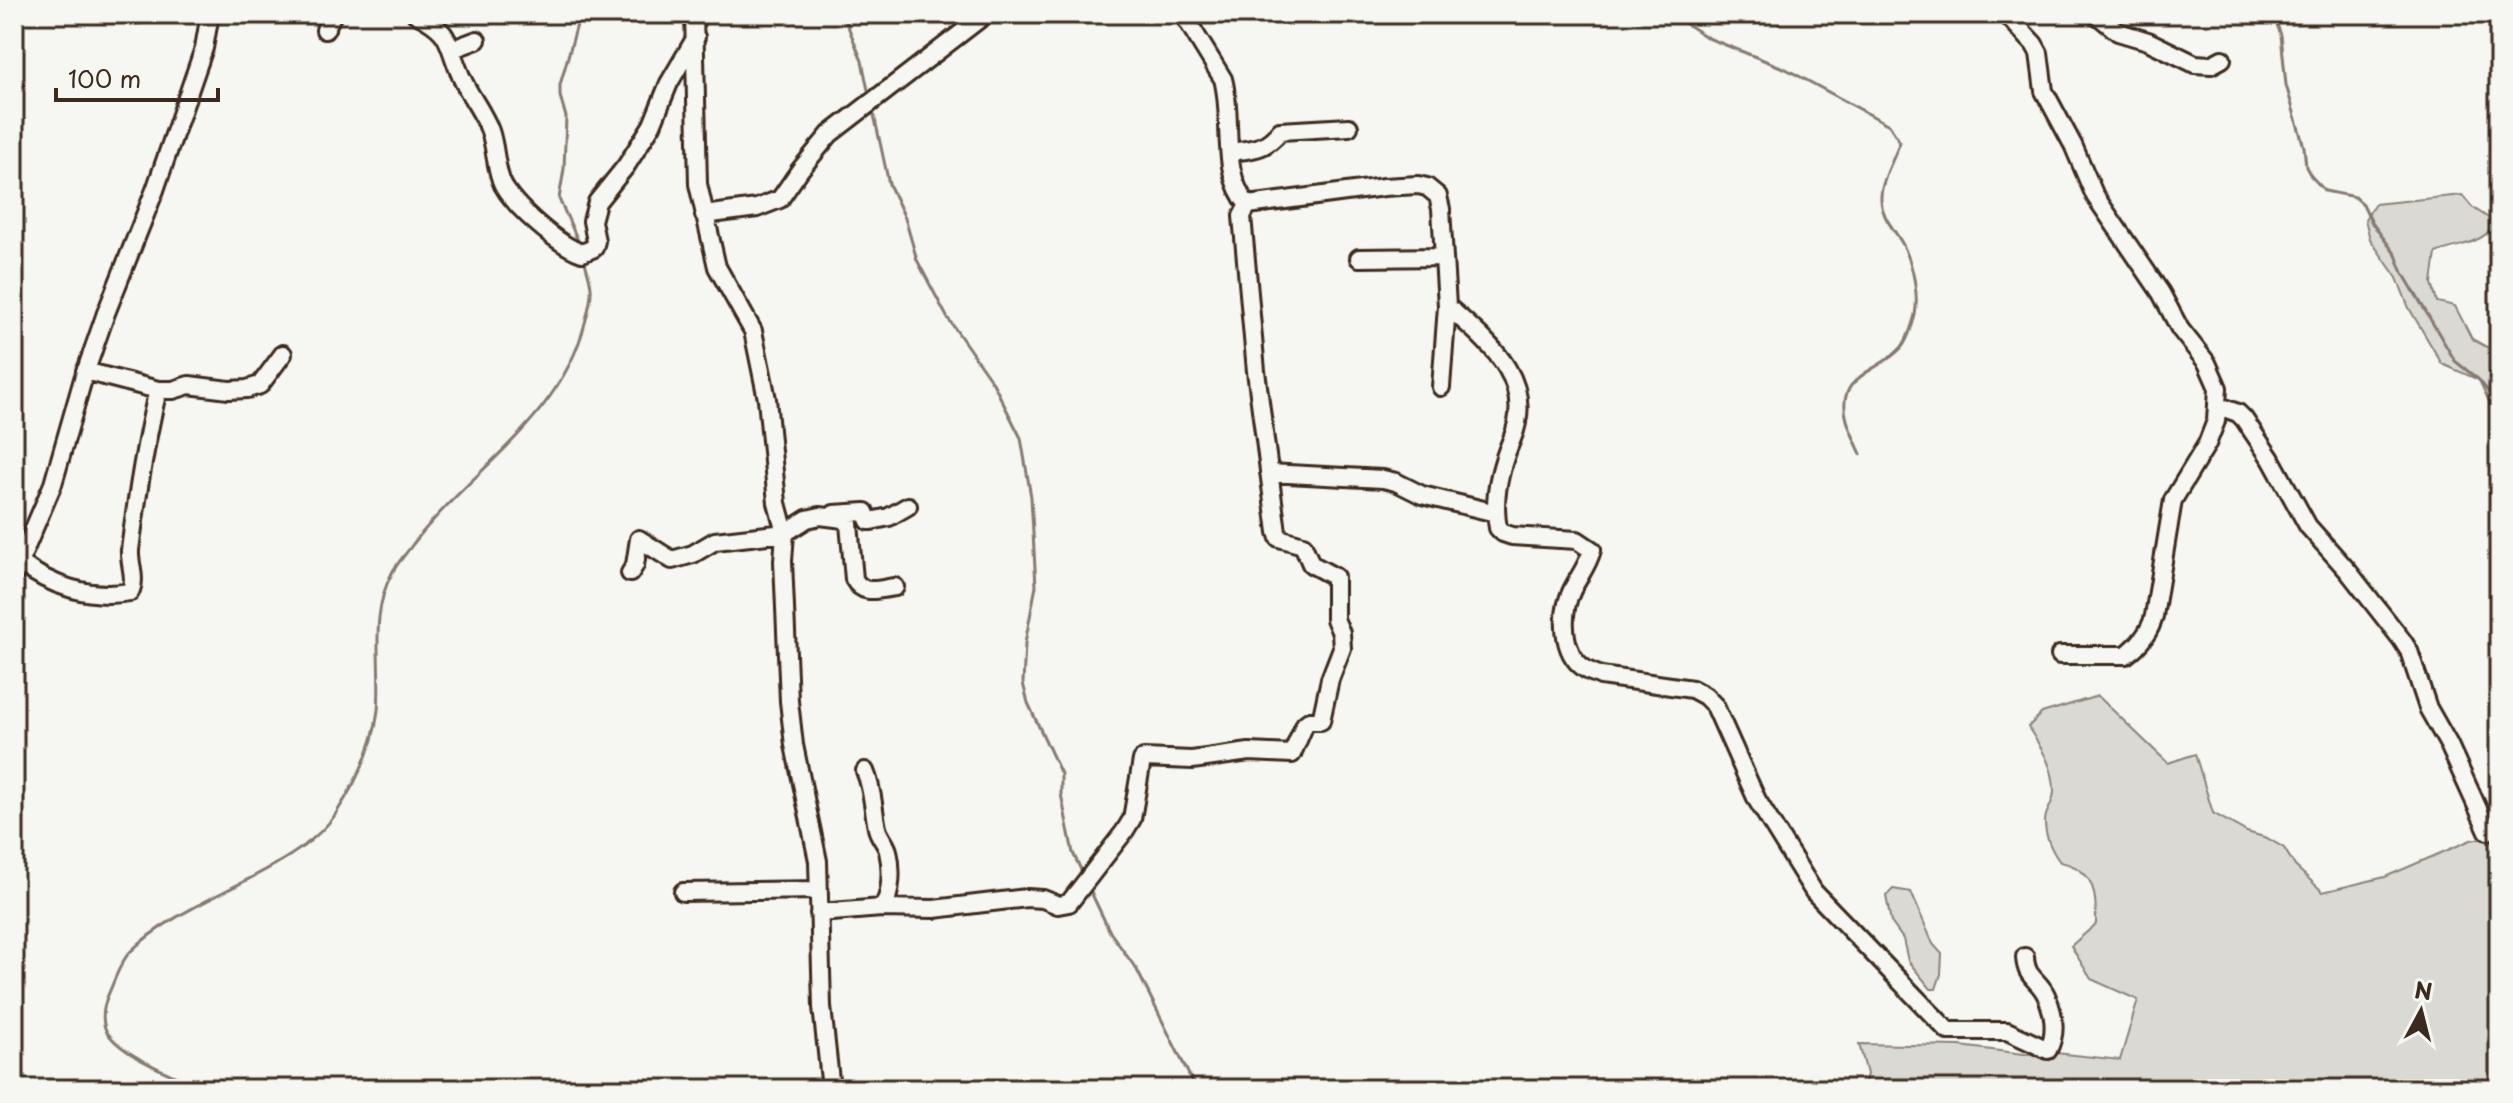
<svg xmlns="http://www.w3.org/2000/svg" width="2513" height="1103" viewBox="0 0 2513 1103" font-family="'Playpen Sans',sans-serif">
  <rect width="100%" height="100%" fill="#f6f6f2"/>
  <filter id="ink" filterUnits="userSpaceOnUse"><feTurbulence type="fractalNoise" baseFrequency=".0125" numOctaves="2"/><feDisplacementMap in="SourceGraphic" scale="16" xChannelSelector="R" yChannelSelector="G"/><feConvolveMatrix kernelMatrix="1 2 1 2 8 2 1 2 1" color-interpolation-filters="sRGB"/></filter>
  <g filter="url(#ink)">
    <path fill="#dad9d3" stroke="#8a8278" stroke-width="2" d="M2462 195 2472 207 2490 219 2491 229C2478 245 2455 245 2436 253L2432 283 2437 302 2455 306 2472 339 2494 351 2499 364V412L2492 408 2479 380 2442 364 2409 308 2397 278 2370 239 2365 219 2375 204Z
      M2098 696 2168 763 2195 754 2213 813 2247 832 2267 838 2284 848 2295 866 2323 892 2385 877 2471 840 2499 834V1089H1863L1867 1074 1859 1044 1960 1046 2024 1054 2056 1053 2120 1060 2138 1000 2091 979 2071 946 2096 924C2096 893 2095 869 2060 862 2051 850 2042 831 2046 815 2049 807 2054 800 2054 791 2054 766 2041 748 2028 727L2042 713Z
      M1893 889 1911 892 1933 944 1942 954 1941 974 1936 989H1931L1908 961 1903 939 1891 922 1886 896Z"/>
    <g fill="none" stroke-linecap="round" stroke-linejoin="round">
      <path stroke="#857a71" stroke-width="3" d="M580 14 560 85V96L566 117 564 169 559 199 581 247
        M843 14 862 61 869 95
        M1671 14 1708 38 1786 69 1889 125 1900 142C1894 159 1880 182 1881 200 1882 220 1897 231 1905 249 1913 267 1919 295 1915 315 1912 326 1908 340 1901 348 1880 372 1834 374 1847 420 1850 431 1856 443 1861 454
        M2273 14 2281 35 2286 85 2304 147 2306 167 2311 176 2325 191 2355 197 2363 204 2372 223 2396 255 2403 273 2455 361 2479 380 2499 405
        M873 110 889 184 905 218 917 260 947 317 993 383 1021 438 1031 497 1036 586 1025 643 1023 683 1028 703 1061 774V794L1073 853 1083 874
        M1089 888 1110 932 1137 970 1196 1089
        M202 1089C175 1075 128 1059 109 1035 100 1024 103 1007 108 995 114 982 120 962 130 952 185 897 293 874 335 815 356 783 374 748 378 710 382 663 369 616 392 573 397 563 406 554 413 544 470 470 561 419 585 323 588 312 592 299 591 287 590 278 586 267 584 258"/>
      <g stroke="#3b2a1e" stroke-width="22">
        <path id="minor" d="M137 14H138
          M416 14C454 33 446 43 461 76 469 96 483 111 490 131 496 148 495 169 503 185 515 207 558 245 582 253L594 248 596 241 592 221 597 202 626 166 652 125 669 83 696 37
          M694 14 698 184 717 267 753 331 767 399 777 503 785 533 783 561 789 701 794 745 818 861 822 1007 831 1089
          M2006 14 2034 44 2039 53 2044 91 2073 145 2095 196 2161 293 2180 329 2207 363 2218 388 2216 421 2207 444 2173 500 2154 616C2150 632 2139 645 2126 655H2060
          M2096 14 2118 32 2148 41 2195 64 2211 65 2222 59
          M325 30 333 14
          M453 49 477 40
          M1230 152C1253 149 1265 150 1280 131L1349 127
          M1248 205 1384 187 1418 185 1427 187 1438 196 1441 209 1447 306C1486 341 1537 378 1512 439 1500 467 1492 497 1498 528L1503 533 1512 536 1577 540 1592 550C1588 565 1579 576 1572 590 1561 612 1561 652 1584 668 1589 672 1595 673 1601 676L1692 689 1705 696 1715 706 1757 800 1814 892 1948 1031H2007L2048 1050C2057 1033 2054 1013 2046 995 2038 978 2026 979 2025 957
          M704 215 757 208 780 199 800 170 830 134 986 14
          M1359 258 1444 257
          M85 371 158 390H173L189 385 229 390 247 389 260 385 283 354
          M1441 387 1447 306
          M2218 406 2238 413 2244 419 2271 459 2308 526 2348 571 2402 640 2409 651 2428 708 2449 745 2488 831
          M1269 473 1383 479 1396 482 1422 495 1496 513
          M834 514 865 512 869 521H871L889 517 908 506
          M19 562C50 586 90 599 130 592 137 578 129 565 130 550 137 496 145 442 158 390
          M630 573 635 565 639 539 672 560 693 554 715 541 785 533 807 519 820 516 844 519 849 524 854 579C863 596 879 589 895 587
          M14 575 53 484 83 379 106 313 155 190 204 48 210 14
          M683 892 818 890
          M882 908 934 909 1027 898 1043 899 1058 905 1069 903 1124 832 1132 819 1142 760 1144 758 1192 760 1249 752 1292 754 1305 724 1309 721H1321L1330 679 1342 648 1341 633 1335 619V577L1311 564 1303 545 1279 538 1277 532 1256 371 1242 216 1248 205C1219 172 1234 118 1223 79L1183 14
          M819 913 882 908C892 895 892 867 888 851 886 843 879 837 877 828 873 809 873 789 865 771"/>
      </g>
      <use href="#minor" stroke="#f6f6f2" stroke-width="16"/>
    </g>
  </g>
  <rect width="2513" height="1103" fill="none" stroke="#f6f6f2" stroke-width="48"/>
  <rect x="24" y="24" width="2465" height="1055" fill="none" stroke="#3b2a1e" stroke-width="3" filter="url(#ink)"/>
  <g transform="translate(2421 1011) rotate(7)" stroke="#f6f6f2" stroke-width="6" paint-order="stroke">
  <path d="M0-6L14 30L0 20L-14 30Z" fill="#3b2a1e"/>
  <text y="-12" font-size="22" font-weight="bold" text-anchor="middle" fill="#3b2a1e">N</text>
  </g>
  <path d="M56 88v12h162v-12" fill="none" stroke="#3b2a1e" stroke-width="4"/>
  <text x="68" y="88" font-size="24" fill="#3b2a1e" stroke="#f6f6f2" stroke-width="6" paint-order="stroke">100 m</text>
</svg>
